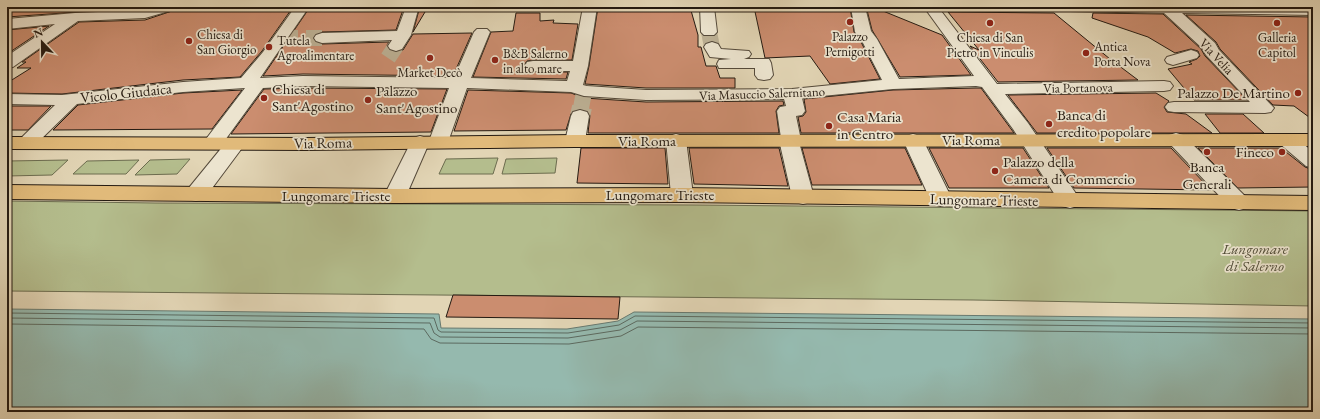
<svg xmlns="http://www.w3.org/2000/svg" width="1320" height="419" viewBox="0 0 1320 419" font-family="'EB Garamond',serif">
  <rect width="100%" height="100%" fill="#e2d5b5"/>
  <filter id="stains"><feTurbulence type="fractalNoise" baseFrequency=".005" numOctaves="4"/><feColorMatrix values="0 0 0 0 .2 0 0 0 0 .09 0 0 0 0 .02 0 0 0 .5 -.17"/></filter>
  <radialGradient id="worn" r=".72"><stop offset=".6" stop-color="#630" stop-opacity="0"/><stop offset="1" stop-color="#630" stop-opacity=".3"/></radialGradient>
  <path fill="#b4bd8d" stroke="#6c6c4f" d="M498 158 493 174H439L446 159Z
    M557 158 555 173 502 174 506 159Z
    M190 159 177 174 135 175 150 160Z
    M68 160 52 175 7 176V161Z
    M139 160 126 174H73L87 161Z
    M7 201 155 203 693 205 1313 211V306L973 300 7 291Z"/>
  <path fill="#95b9ae" stroke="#68796f" d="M7 309 439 314 441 328 567 329 618 321 634 312 1313 319V412H7Z"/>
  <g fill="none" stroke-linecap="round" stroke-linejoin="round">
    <path stroke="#5c6a60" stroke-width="1" d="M7 313 434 318 438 330 441 332 568 333 619 325 635 316 1313 323
      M7 318 430 323 434 333 440 337 568 338 620 330 637 321 1313 328
      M7 324 424 329 431 339 440 343 569 344 621 336 638 327 1313 334"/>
  </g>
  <path fill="#cb8d6f" stroke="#241a11" d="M7 7H148L7 17Z
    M249 7H293L262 51 240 77 183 80 62 94 7 93V83L31 68H17L26 62H22L79 22 145 20 175 10Z
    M310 7H404L396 30 322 32 316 34 313 37 315 42 322 44 389 42 387 45 389 50 396 52 403 50 413 34 472 33 453 76 303 74 263 76Z
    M418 7H428L413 32 419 10Z
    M598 7H690L698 35V47H701L706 66H716L720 78H735V88H646L585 84 589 66Z
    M754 7H850L854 32 861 42 880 79 830 84 810 56 765 58Z
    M867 10 883 11 942 35 971 75 900 77 872 30Z
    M948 12 1054 13 1110 59 1138 80 998 82 970 46 979 50Z
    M516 13H540V21L554 20 553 23 578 24 572 60H533L527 61 524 65 526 71 533 72H568L566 79 473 77 491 32 513 31Z
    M1093 13 1163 14 1201 49 1205 56 1247 100H1194L1168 69 1192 64 1189 62 1197 59 1200 56 1198 51 1191 49 1175 53 1148 37 1092 18Z
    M1186 15 1313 17V120L1294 106 1273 105 1220 49 1216 42Z
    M49 26 7 54V30Z
    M303 88 447 89 431 132 231 134 264 89Z
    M976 88H981L1014 133H801L798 117 803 116 806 112 804 99 893 90Z
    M242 90 212 129 53 130 78 105 183 93Z
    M468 90 571 93 584 98 646 102 783 101 784 105 779 106 776 111 779 133H588L590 115 587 111 580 109 572 111 566 130 454 131Z
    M1156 93 1169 101 1164 107 1167 112 1186 114 1212 133H1037L1008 95Z
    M7 106H51L28 130H7Z
    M1205 114H1243L1264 133H1220Z
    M581 148H665L668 184 577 183Z
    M689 148H779L788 186 694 184Z
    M802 148H905L922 185H812Z
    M929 148H1023L1049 188H949Z
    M1047 148H1171L1211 190 1074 188Z
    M1198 148H1281L1305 167 1313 170V187L1238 188Z
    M453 295 620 297 618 319 446 317Z"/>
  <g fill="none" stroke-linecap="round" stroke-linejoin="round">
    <path stroke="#bcb094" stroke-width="16" stroke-dasharray="16 8" stroke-linecap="butt" d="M709 32 712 47
      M282 38H322
      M388 58 396 46
      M581 108 584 92"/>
    <path stroke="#bcb094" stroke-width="20" stroke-dasharray="20 10" stroke-linecap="butt" d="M580 116 582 107"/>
    <g stroke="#54493a" stroke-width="2">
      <path id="minor" d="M153 7H175L173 10 145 18 78 21 13 67 7 68V56L55 24 7 29V19L75 13 144 10Z
        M295 7H309L260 78 303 76 454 78 474 32 477 29H487L490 32 471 78 567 81 570 71H533L527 70 525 66 527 62 533 61H573L583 7H597L588 66 583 85 587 86 646 90 792 89 882 80 862 41 855 32 851 7H865L871 31 877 39 899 79 974 76 924 7H938L997 84 1164 81 1170 82 1173 86 1170 90 1164 91 1005 94 1028 123 1081 201 1078 206 1070 208 1062 206 1013 129 982 87 976 86 893 89 802 98 805 111 802 115 796 116 801 140 799 142 814 197 811 202 803 204 795 202 792 197 779 140 781 138 777 111 780 107 786 106 784 99 646 100 584 96 571 92 467 88 448 142 445 146 438 148 431 146 429 143 406 196 403 201 395 203 387 201 384 196 413 138 420 136 427 138 429 141 449 88 303 86 263 88 220 147 213 149 206 147 203 143 245 88 183 92 77 104 34 146 27 148 20 146 17 142 55 105 7 104V94L62 95 183 82 241 78 263 52Z
        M406 7H416L418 10 411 35 402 49 396 51 390 49 388 46 392 40 322 43 316 41 314 38 316 35 322 33 397 31Z
        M700 7H714L717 32 714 35H704L701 32Z
        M1063 7H1313V15L1182 13 1215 43 1219 50 1274 108 1271 112 1265 113 1174 112 1168 111 1165 107 1168 103 1174 102H1250L1206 55 1202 48 1164 13 1070 11 1065 10Z
        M712 42 718 44 721 49 749 51 751 54 749 57 744 59H769L771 63 773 75 770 79 764 80 758 79 755 75V68H719L717 64 719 60 731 59 710 57 704 47 706 44Z
        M1191 50 1197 52 1199 55 1197 58 1173 65 1167 63 1165 60 1167 57Z
        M580 110 587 112 589 116 585 141 582 145 575 147 568 145 565 141 571 116 573 112Z
        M1176 133 1183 135 1247 198 1250 203 1247 208 1239 210 1231 208 1169 143 1166 139 1169 135Z
        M676 134 683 136 686 140 693 195 690 200 682 202 674 200 671 195 666 140 669 136Z
        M913 134 920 136 923 140 952 199 949 204 941 206 933 204 930 199 903 140 906 136Z
        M1287 134 1294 136 1313 152V168L1306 166 1280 144 1277 140 1280 136Z
        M235 138 242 140 245 144 204 199 196 201 188 199 185 194 188 189 228 140Z"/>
    </g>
    <g stroke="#241a11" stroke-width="2">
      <path id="major" d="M1313 134V146L575 147 306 150 7 149V137L306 138 575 135Z
        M7 185 395 189 682 188 1313 196V210L682 202 395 203 7 199Z"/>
    </g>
    <use href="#minor" fill="#ece4cf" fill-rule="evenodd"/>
    <use href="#major" fill="#e1ba7a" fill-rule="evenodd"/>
  </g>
  <g fill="#8f2418" stroke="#ece4cf" stroke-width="1.5">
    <circle cx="850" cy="22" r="4"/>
    <circle cx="990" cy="23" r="4"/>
    <circle cx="1277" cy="23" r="4"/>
    <circle cx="189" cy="41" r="4"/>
    <circle cx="269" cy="47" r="4"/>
    <circle cx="1086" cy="53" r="4"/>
    <circle cx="430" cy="58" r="4"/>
    <circle cx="495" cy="60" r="4"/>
    <circle cx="1298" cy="93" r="4"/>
    <circle cx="264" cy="98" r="4"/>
    <circle cx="368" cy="100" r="4"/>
    <circle cx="1049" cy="124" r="4"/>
    <circle cx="829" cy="126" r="4"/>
    <circle cx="1207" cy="152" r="4"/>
    <circle cx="1282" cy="152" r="4"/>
    <circle cx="995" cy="171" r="4"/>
  </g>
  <g text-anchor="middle" stroke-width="3.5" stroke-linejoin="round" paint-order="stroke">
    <g font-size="13" fill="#241a11" stroke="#ece4cf" text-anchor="start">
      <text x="197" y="39">Chiesa di<tspan x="197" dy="15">San Giorgio</tspan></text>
      <text x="850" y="41" text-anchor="middle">Palazzo<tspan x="850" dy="15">Pernigotti</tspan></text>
      <text x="990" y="42" text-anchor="middle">Chiesa di San<tspan x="990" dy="15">Pietro in Vinculis</tspan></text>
      <text x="1277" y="42" text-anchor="middle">Galleria<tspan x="1277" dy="15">Capitol</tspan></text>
      <text x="277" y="45">Tutela<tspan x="277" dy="15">Agroalimentare</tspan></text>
      <text x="1094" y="51">Antica<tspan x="1094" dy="15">Porta Nova</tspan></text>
      <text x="503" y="58">B&amp;B Salerno<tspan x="503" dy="15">in alto mare</tspan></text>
      <text x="430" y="77" text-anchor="middle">Market Decò</text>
    </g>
    <g font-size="13" fill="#241a11" stroke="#ece4cf">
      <text transform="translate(1217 56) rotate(47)" y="5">Via Velia</text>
      <text transform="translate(1078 87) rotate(-1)" y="5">Via Portanova</text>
      <text transform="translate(762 93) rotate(-2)" y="5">Via Masuccio Salernitano</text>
    </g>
    <g font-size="15" fill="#241a11" stroke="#ece4cf" text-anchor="start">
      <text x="272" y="94">Chiesa di<tspan x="272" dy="17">Sant'Agostino</tspan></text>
      <text x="376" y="96">Palazzo<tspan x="376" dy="17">Sant'Agostino</tspan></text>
      <text x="1290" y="98" text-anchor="end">Palazzo De Martino</text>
      <text x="1057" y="120">Banca di<tspan x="1057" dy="17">credito popolare</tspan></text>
      <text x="837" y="122">Casa Maria<tspan x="837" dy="17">in Centro</tspan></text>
      <text x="1274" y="157" text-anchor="end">Fineco</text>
      <text x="1003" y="167">Palazzo della<tspan x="1003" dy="17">Camera di Commercio</tspan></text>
      <text x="1207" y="172" text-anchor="middle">Banca<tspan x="1207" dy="17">Generali</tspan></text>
    </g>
    <g font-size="15" fill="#241a11" stroke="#ece4cf">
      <text transform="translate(126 93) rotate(-6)" y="5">Vicolo Giudaica</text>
      <text x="971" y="145">Via Roma</text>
      <text x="647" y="146">Via Roma</text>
      <text transform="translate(323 143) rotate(-1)" y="5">Via Roma</text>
      <text x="660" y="200">Lungomare Trieste</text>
      <text x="336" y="201">Lungomare Trieste</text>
      <text transform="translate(984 200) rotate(1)" y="5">Lungomare Trieste</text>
    </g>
    <g font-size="15" font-style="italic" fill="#4f4b36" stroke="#ece4cf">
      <text x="1255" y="254">Lungomare<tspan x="1255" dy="17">di Salerno</tspan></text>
    </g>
  </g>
  <rect width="1320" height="419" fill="none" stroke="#e2d5b5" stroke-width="24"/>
  <rect x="8" y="8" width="1304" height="403" fill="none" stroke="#241a11" stroke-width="2"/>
  <rect x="12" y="12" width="1296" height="395" fill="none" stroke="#241a11"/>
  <g transform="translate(42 42) rotate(338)" stroke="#ece4cf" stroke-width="3" paint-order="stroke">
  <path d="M0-3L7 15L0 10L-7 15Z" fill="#241a11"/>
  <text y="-6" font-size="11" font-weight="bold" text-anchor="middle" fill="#241a11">N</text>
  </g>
  <rect width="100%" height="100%" filter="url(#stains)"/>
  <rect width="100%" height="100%" fill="url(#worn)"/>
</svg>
